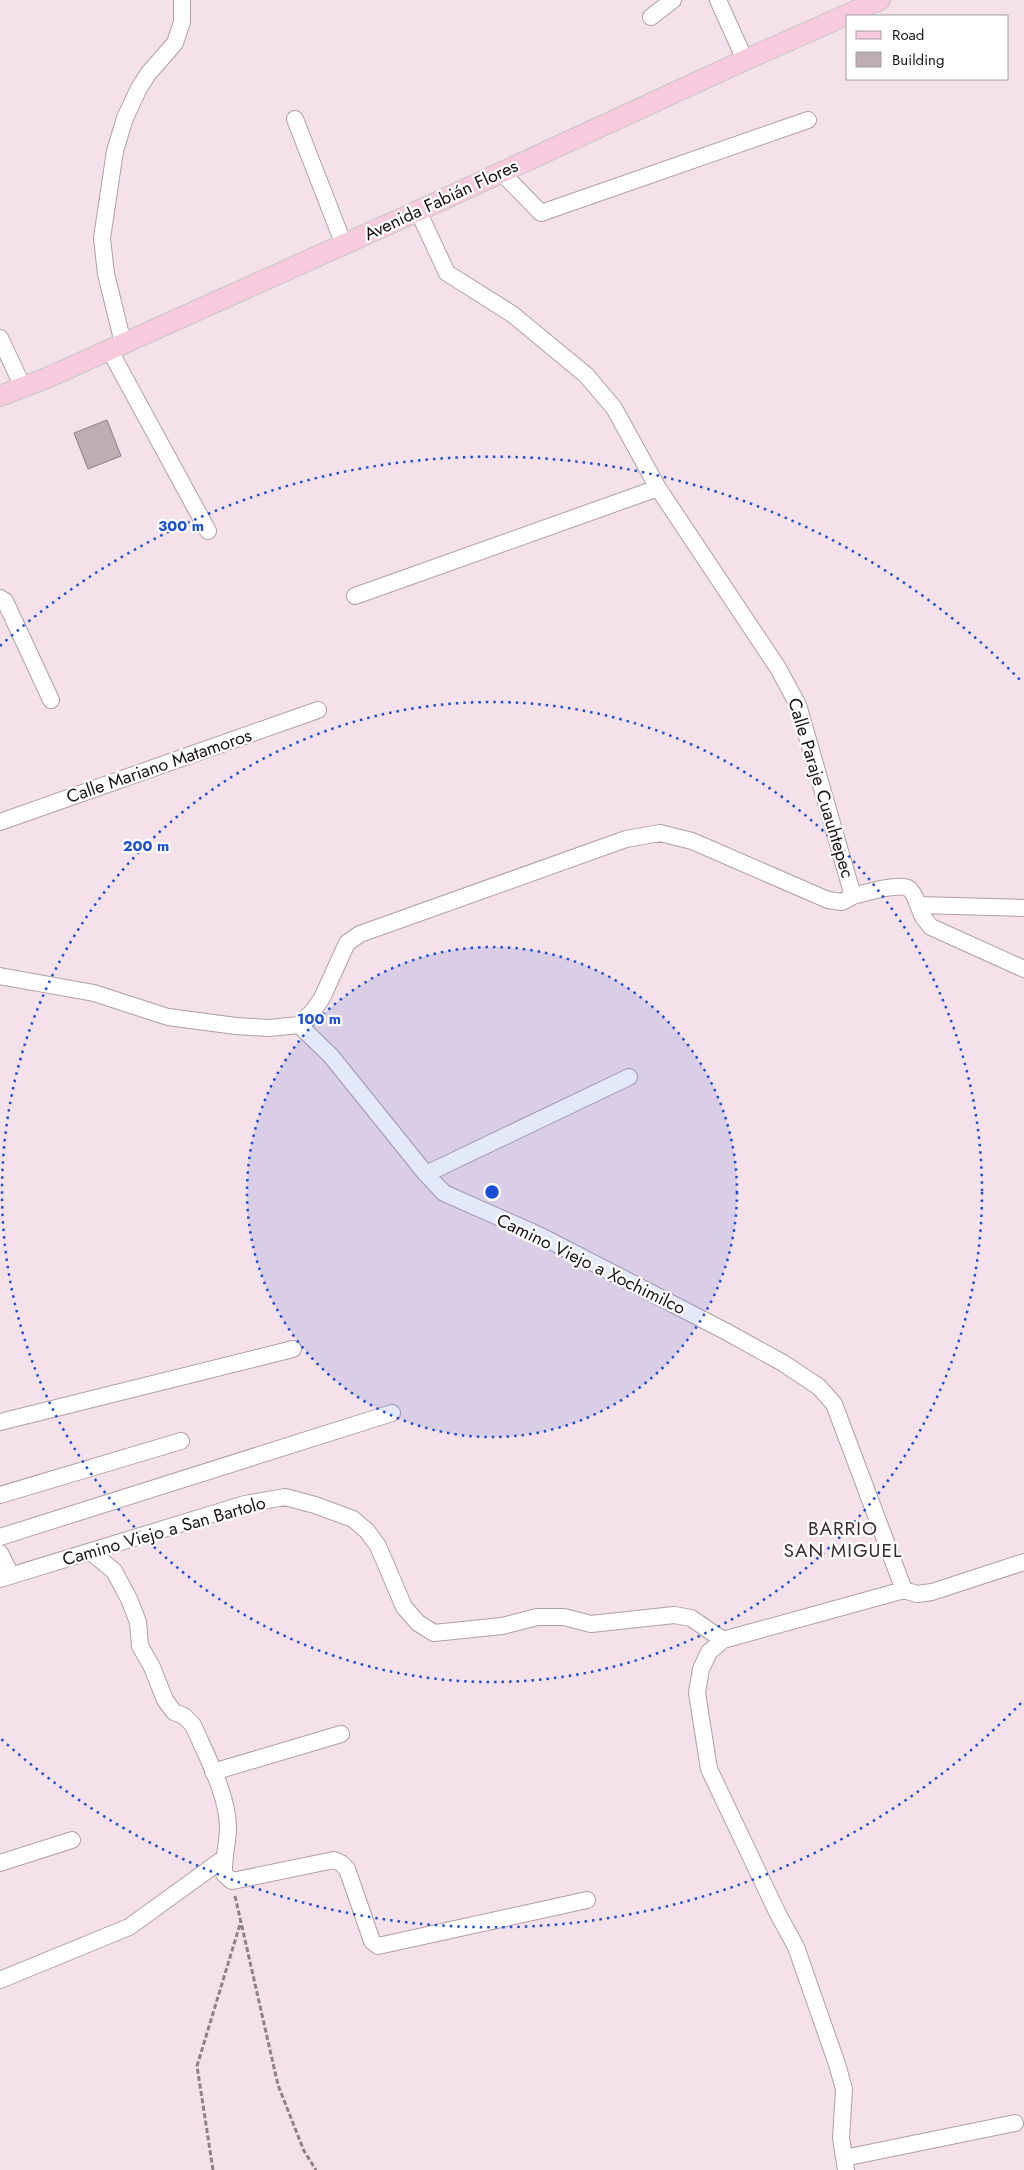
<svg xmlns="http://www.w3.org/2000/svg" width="1024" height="2170" viewBox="0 0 1024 2170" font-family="Jost,sans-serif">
  <rect width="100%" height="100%" fill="#f4e1e9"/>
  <path fill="#bfadb4" stroke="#907f86" d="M107 420 121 456 88 469 74 433Z"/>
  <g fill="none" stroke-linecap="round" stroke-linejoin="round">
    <g stroke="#b19fa6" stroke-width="18">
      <path id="minor" d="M718 0 745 60
        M651 17 673 0
        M295 119 344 245
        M501 172 541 213 808 120
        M0 338 23 387
        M123 343 106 274 102 238 115 151 125 118 139 88 148 74 175 43 182 22V0
        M109 349 208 531
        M355 596 658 488
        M0 598 5 601 51 700
        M0 822 318 710
        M853 896C865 893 897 883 908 888 913 891 916 899 918 905
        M1024 908 918 905 923 917 931 927 1024 969
        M0 976 94 993 168 1017 236 1026 269 1028 299 1025 331 1056 426 1174 444 1193 541 1236 725 1331 783 1363 819 1387 834 1404 904 1590
        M299 1025 313 1011 322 998 347 943 360 934 626 839 660 833 692 841 828 900 842 902 853 896 798 705 778 668 658 488 614 408 586 375 512 314 447 273 418 211
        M426 1174 629 1077
        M0 1422 293 1349
        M0 1495 181 1441
        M0 1537 392 1413
        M91 1552 114 1571 129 1599 138 1622 140 1646 152 1667 165 1700 174 1712 184 1716 193 1725C206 1755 228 1795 228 1828 228 1843 223 1858 224 1874L232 1881 334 1860 341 1863 347 1869 372 1941 378 1946 587 1900
        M0 1553 11 1575
        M0 1579 245 1504 285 1497 315 1505 353 1519 367 1531 378 1546 404 1607 418 1623 434 1633 502 1626 537 1617H564L591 1624 674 1615 691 1618 723 1640
        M213 1772 341 1734
        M0 1863 72 1840
        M0 1980 129 1927 223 1859
        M844 2158 1015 2123
        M846 2170 841 2138 844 2089 837 2064 796 1947 778 1914 709 1769 697 1693 701 1669 709 1652 723 1640 904 1590 917 1594 932 1592 1024 1562"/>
    </g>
    <g stroke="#c8c7c7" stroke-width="22">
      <path id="major" d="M0 396 49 377 418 211 745 60 880 0"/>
    </g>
    <path stroke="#8f8187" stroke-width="3" stroke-dasharray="5 2.5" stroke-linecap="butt" d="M235 1896 278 2085 304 2151 316 2170
      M213 2170 197 2066 241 1921"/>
    <use href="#minor" stroke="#fff" stroke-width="16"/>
    <use href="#major" stroke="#f7cadd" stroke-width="20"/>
  </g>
  <circle cx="492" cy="1192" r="245" fill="#1d4ed8" fill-opacity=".12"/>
  <g fill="none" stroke="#1d4ed8" stroke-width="2.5" stroke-dasharray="2.5 5">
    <circle cx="492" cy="1192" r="245"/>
    <circle cx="492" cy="1192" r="490"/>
    <path d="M1021 1703A735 735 0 0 1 0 1738M0 646A735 735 0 0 1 1021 681"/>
  </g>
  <g text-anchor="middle" stroke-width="4.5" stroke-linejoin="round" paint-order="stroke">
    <g font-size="18" fill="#1b1417" stroke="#fff">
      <text transform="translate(441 200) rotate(-25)" y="6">Avenida Fabián Flores</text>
      <text transform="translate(159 766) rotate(-19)" y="6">Calle Mariano Matamoros</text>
      <text transform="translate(821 788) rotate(73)" y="6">Calle Paraje Cuauhtepec</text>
      <text transform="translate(591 1264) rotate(26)" y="6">Camino Viejo a Xochimilco</text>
      <text transform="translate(164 1531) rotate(-16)" y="6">Camino Viejo a San Bartolo</text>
    </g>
    <g font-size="19" letter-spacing="1" fill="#392b31" stroke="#fff">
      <text x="843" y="1535">BARRIO<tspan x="843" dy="22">SAN MIGUEL</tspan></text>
    </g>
  </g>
  <circle cx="492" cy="1192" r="8" fill="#1d4ed8" stroke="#fff" stroke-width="2.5"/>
  <g font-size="15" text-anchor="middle" font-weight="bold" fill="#1d4ed8" stroke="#fff" stroke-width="4.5" stroke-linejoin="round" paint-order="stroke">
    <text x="181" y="531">300 m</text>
    <text x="146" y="851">200 m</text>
    <text x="319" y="1024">100 m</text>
  </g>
  <rect x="846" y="15" width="162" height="65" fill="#ffffff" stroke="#a4a1a2"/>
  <rect x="856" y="31" width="25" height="8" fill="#f7cadd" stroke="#a4a1a2"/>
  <text x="892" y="40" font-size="15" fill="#1b1417">Road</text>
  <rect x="856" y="52" width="25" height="15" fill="#bfadb4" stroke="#a4a1a2"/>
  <text x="892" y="65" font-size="15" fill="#1b1417">Building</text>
</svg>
